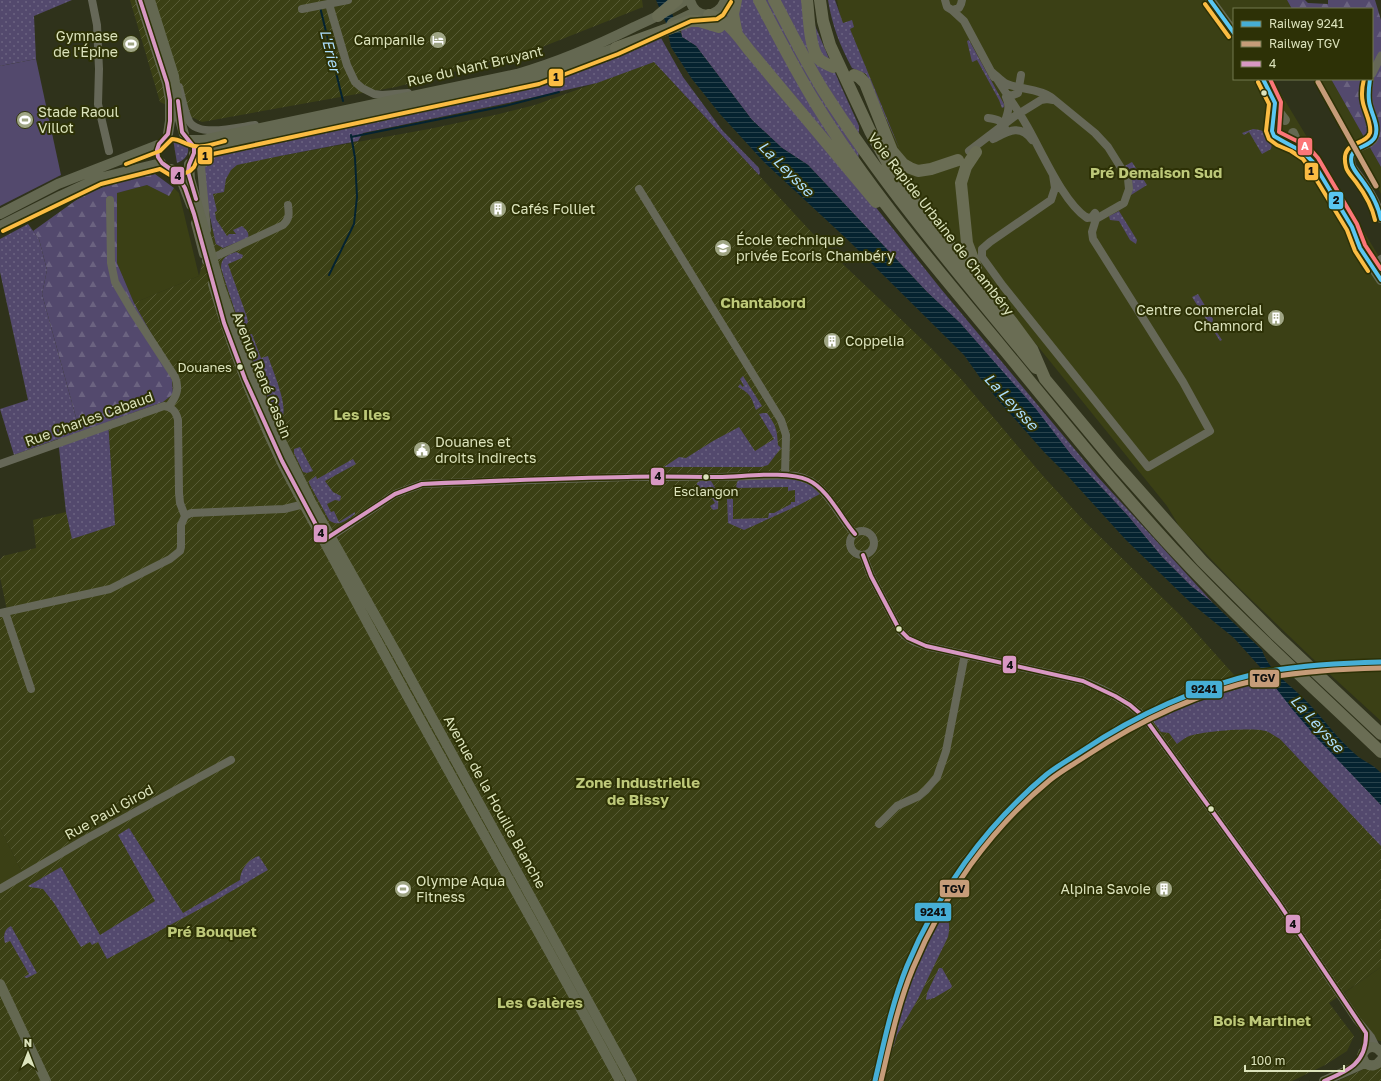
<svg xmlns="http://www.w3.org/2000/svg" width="1381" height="1081" viewBox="0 0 1381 1081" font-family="'Golos Text',sans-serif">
  <defs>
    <pattern id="industrial-furrows" width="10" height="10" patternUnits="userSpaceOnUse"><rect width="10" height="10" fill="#3b4015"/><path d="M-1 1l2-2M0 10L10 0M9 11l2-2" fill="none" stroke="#575b35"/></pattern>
    <pattern id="grass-dots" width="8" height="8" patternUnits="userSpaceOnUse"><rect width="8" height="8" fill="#53496d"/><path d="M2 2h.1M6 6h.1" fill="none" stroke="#6b6380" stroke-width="1.8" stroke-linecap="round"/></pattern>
    <pattern id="forest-firs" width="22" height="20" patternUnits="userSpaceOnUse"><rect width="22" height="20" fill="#53496d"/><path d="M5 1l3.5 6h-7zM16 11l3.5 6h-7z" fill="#6b6380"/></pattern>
    <pattern id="water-rules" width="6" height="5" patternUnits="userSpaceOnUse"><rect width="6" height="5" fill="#052330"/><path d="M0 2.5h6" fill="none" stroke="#29434c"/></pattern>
  </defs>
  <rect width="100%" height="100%" fill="#2f321b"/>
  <path fill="#3b4015" d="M837 0H1287L1292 9H1234V79H1272L1381 260V721L1312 658 1237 586 1179 526 1167 506 917 197 845 46Z
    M1317 79H1331L1366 140 1356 146Z
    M1369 146 1381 167V194L1358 152Z
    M147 185 169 196 174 188 179 193 199 276 134 303 117 263V193Z
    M0 828 24 876 0 889Z
    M1381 967V1041H1380L1373 1039 1344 993Z"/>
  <path fill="url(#industrial-furrows)" d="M130 0H642L643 7 532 51 396 87 202 122 160 102Z
    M654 62 828 250 929 346 961 379 1043 476 1085 522 1183 618 1381 839V967L1329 1003 1354 1036 1347 1051 1325 1065 1292 1081H0V889L24 876 0 828V617L8 615 0 577V560L3 556 36 548 33 520 66 512 72 539 115 525 108 421 163 402 152 335 134 303 199 276 212 227 209 186 229 168 241 163 429 129 495 115 535 105Z
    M1381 1061V1081H1338L1375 1064Z"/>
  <path fill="url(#grass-dots)" d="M0 0H72L34 16 36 59 0 66Z
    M739 0H804L840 84 859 126 858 185 941 289 1097 476 1213 603 1191 586 1162 557 1128 516 1072 456 1035 409 960 323 927 292 808 165 782 148 752 120 696 46 682 37 681 30 685 27 725 19 729 10Z
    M828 0H835L843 23 852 20 854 27 850 29 900 150 866 74 852 68C840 46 832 25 828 0Z
    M661 38 683 77 722 130 759 168 760 173 759 175 654 62 597 83 503 104 363 133 358 141 280 156 237 165 231 170 226 179 224 192 213 194 217 211 215 212 216 219 227 236 229 234H236L233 230 242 226C245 229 250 232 248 238L223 248 216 244C213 229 200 177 205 165 208 160 213 158 218 156L531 84 583 68 648 42Z
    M969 40 1004 104V107L1002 108 999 100 977 60 972 62 967 41Z
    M1253 129C1266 130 1274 136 1271 149L1262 154 1249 132 1244 135 1242 133Z
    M173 139C191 138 194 157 177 163Z
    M1132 162 1147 185 1131 195 1123 167Z
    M1119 211 1137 240 1136 244 1130 240 1119 221 1110 220 1109 216Z
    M28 224 39 239 47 270 42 294 80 432 108 421 115 525 72 539 66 512 58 439 14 455 0 409 28 400 0 272V239Z
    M236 252 243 255 242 258 228 264 247 317 248 322 246 325 249 334H252L261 358 268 356C272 369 289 406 282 418L278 417C269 403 263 386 257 370 243 336 232 303 221 268 221 258 227 255 236 252Z
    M1198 294 1213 319 1212 325 1222 340 1220 341 1192 297Z
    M743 376 762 406 756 410C751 397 751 394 738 387L740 384 743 387 744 386 740 379Z
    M763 413H767C776 426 777 429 778 445L781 448 768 465 761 467H664L679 457 686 458 713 441 739 427 755 451 774 439 759 414Z
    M300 447 313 471 307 473 303 472 294 453V449Z
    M353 459 356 464 325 481 333 492 341 496 340 501 335 500 327 504 331 512 334 511 339 522 355 512V514C347 520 338 528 329 520L309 483V481L316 476 317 479Z
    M796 478 806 481 820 494 797 506 744 530 728 523 727 499H733V519L768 518 769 513H774L791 504V502H795V490L788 491V487L736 488 737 482 739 480Z
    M700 481H711C717 490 719 498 718 509L713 510 710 506 715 503 706 489 702 491 699 486H697V483Z
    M1266 674C1301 721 1341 763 1381 805V846L1280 739C1275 736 1271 733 1266 731 1253 727 1199 731 1187 737 1183 739 1180 742 1177 744L1169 733 1161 732 1149 716C1186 696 1226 683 1266 674Z
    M129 828 183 913 240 880C240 870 249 858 259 856L268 870 211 903 107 959 98 942 92 945 90 942 81 947 54 903 43 889 30 887 28 886 61 867 100 935 155 901 118 835Z
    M943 911C950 918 950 928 948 937L918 999 897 1035 883 1081H882C889 1019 914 966 943 911Z
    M11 926 37 973 27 978 24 977 29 974 10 941 5 943C3 937 4 929 11 926Z
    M939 968H942L952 986 951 988 934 998 926 1000 927 993Z"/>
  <path fill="url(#forest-firs)" d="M1287 0H1305L1308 3 1328 4V0H1375L1381 20V167L1331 79H1372V9H1292Z
    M155 174 174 188 169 196 147 185 117 193V263L134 303 152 335 172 380 173 394 163 402 80 432 42 294 47 270 39 239 33 231 86 193 117 182Z"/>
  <path fill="#53496d" d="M36 59 61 175 0 206V66Z"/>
  <path fill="url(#water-rules)" d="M656 0H668C671 9 673 17 676 25 678 30 681 31 682 37L696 46 752 120 782 148 808 165 927 292 960 323 1036 409 1072 456 1128 516 1162 557 1191 586 1213 603 1262 650C1270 674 1294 687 1310 705 1325 721 1338 739 1354 753 1362 761 1373 764 1381 773V805L1316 737 1292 709 1260 667 1234 638 1191 603 1126 540 1066 474 1044 452 998 400 981 379 964 355 849 241 765 163 720 114 692 79 671 47 666 23Z"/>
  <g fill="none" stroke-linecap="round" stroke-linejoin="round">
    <path stroke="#052330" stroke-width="2" d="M320 7 343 101
      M351 137 505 106 559 92
      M329 275 354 224 357 197 355 158 351 135"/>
    <path stroke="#666858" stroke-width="8" d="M92 0 97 25 99 69 98 104 109 151
      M945 0 947 7 952 10 964 21 994 77
      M329 4 347 65 355 82 362 88 374 94 382 95 408 93
      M302 9 348 0
      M952 10 959 8 961 4 962 0
      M992 72C997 76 1002 82 1007 84 1022 90 1037 88 1051 97L1095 133 1108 147 1128 179 1129 189 1124 203 1096 219 1092 232 1093 239 1183 382 1210 431 1148 467 1003 286 982 257V249L990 242 1051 200 1055 188 1053 175
      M1372 74 1381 56
      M997 79C1007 95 1018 110 1027 126 1042 152 1063 202 1087 218L1092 217 1095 213
      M1370 79C1368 88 1367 98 1370 107 1372 116 1379 127 1375 137 1370 150 1346 143 1352 166 1363 182 1378 199 1381 219
      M179 87C182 98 184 111 189 121 198 138 239 127 255 125
      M1007 94 1011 96 1018 93 1021 75
      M988 118C996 119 1002 120 1005 128
      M1004 124C1007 115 1011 107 1006 97
      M993 139C1007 132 1020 123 1032 140
      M969 151 1015 116 1041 100 1047 99 1053 100
      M639 189 781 420 786 435 785 475
      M110 200 111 263 115 282 132 311 175 377C180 389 176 397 169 406
      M207 230 201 167C208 153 216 152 230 149
      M206 261 283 225C290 218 289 214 288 205
      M1373 268 1381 259
      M0 464C55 445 109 425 164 406 172 407 176 411 178 420L179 493 180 503 185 516
      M850 543a12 12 0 1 1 24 0a12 12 0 1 1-24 0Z
      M327 539 395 494 422 484 501 481 628 477H719L785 475C825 475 831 508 855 534
      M863 555 871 576 899 629C906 639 915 642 926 646L1083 681C1106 690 1126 700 1144 717L1278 902 1357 1020 1371 1037 1376 1047
      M5 612 31 689
      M0 613 110 589 170 559 180 551 181 547V525L185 516 191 513 284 509 309 503
      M879 824 897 806 919 796 926 790 937 777 946 751 965 654
      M0 889 84 840 231 760"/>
    <path stroke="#646851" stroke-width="10" d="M140 0 167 83 170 100V121L168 134
      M150 0 174 76 180 120 184 134
      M690 0C695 20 719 19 725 0
      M1210 0 1234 33
      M672 23 689 15 699 13
      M1263 79 1278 111 1285 120
      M1275 103C1274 113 1267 133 1278 139 1286 144 1292 144 1301 151
      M1293 133 1297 142 1318 169 1336 199 1352 227 1360 248 1381 280
      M190 140H203L517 74C558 62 596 46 634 27 652 19 670 11 686 0
      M194 154 206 149 537 78 623 45
      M189 164 190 179 221 289 242 348 268 415 290 459 311 502 397 654 632 1081
      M171 169 182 182 191 205
      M0 214 58 184 158 145
      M196 223 204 254
      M0 226 60 196 99 178 161 163
      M213 284C231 346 255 407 283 465 305 508 329 549 351 592 438 756 532 917 620 1081
      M0 984 46 1081
      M1381 1052C1375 1044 1365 1046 1362 1056L1365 1063C1371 1067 1377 1066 1381 1060
      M1324 1081 1365 1063"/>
    <path stroke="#6a6d54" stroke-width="12" d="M736 0 733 14 737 35
      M759 0C777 35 795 70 816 104 869 190 936 268 1001 346 1057 414 1113 484 1173 549 1239 620 1311 685 1381 752
      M774 0C790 30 805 61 823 90 886 189 962 278 1036 368
      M807 0C809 15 809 48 819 59 823 63 829 65 833 67
      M820 0 823 21 830 45 870 131 891 169 922 211 1012 322 1032 349 1045 379 1115 463 1202 561 1277 636 1381 734
      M709 15C727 19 738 36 749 50L876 202
      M658 16 677 0
      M616 48 690 21H699L719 27
      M854 75 859 77 865 83 892 151 903 164 910 168 918 171 931 169 958 160
      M975 273 976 267 967 243 961 183 966 167 976 152"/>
    <g stroke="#2d3106" stroke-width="7">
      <path id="bus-1" d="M140 0 167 83 170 100V121L168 134 159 144 157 150 158 157 162 163 176 173 185 188 194 214 224 323 245 379 282 461 324 540 395 494 422 484C490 481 559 478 627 477 657 476 688 477 718 477 743 477 786 470 808 480 828 489 841 518 855 534
        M178 101 182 132 194 147V153L189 165 188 172 196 199
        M863 555 871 576 899 629 908 638 926 646 1083 681 1115 696 1130 705 1144 717 1278 902 1366 1033C1367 1063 1348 1071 1324 1081"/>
    </g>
    <g stroke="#2d3106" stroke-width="7">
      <path id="bus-2" d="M1205 4 1229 37
        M1364 79C1362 87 1361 95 1363 103 1365 112 1372 124 1370 133 1366 146 1339 140 1346 167 1347 172 1353 178 1356 182 1365 194 1372 206 1375 220
        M1258 82 1269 104 1266 131 1269 139 1277 145 1291 151 1303 159 1308 166 1347 230 1355 251 1368 271
        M126 164 160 151 172 139C179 139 183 143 190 145 201 149 214 144 225 141
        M3 231 101 184 160 169 170 175H181L190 171 194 167 198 158 208 155 539 84 618 54 691 21 717 19 723 15 731 2"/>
    </g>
    <g stroke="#2d3106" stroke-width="7">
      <path id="bus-3" d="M1210 0 1234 33
        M1263 79 1275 103 1272 131 1274 136C1288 145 1301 148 1313 162L1352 227 1360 248 1381 280
        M1370 79C1369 86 1368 93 1369 101 1370 112 1380 125 1375 137 1370 149 1346 145 1352 165 1354 171 1360 177 1364 183 1372 194 1378 205 1381 219"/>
    </g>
    <g stroke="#2d3106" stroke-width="7">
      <path id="bus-4" d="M1270 79 1281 102 1279 132 1297 141 1311 150 1318 158 1357 224 1365 245 1381 269"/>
    </g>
    <use href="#bus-1" stroke="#d898c3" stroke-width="4"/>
    <use href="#bus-2" stroke="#fbbc43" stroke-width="4"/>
    <use href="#bus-3" stroke="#59c6f2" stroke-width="4"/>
    <use href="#bus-4" stroke="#fc7678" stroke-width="4"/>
    <g stroke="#2d3106" stroke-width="8">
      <path id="rail-1" d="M875 1081C884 1042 892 1003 907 966 937 894 985 826 1046 775 1057 766 1070 759 1082 751 1136 715 1195 688 1259 673 1299 665 1340 663 1381 662"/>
    </g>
    <g stroke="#2d3106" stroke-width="8">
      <path id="rail-2" d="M1318 82 1376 186
        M881 1081C890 1043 898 1004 913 968 943 896 990 829 1050 780 1061 771 1074 764 1086 756 1140 720 1197 693 1261 679 1300 671 1341 669 1381 668"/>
    </g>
    <use href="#rail-1" stroke="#46aed5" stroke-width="5"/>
    <use href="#rail-2" stroke="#c69c79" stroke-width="5"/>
  </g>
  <defs>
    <g id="hotel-disc" transform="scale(0.9)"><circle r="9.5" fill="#9fa584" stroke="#2d3106"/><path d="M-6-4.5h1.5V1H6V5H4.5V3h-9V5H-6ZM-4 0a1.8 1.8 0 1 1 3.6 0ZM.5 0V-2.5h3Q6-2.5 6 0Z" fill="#fff"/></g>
    <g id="stadium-disc" transform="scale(0.9)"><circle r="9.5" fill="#9fa584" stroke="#2d3106"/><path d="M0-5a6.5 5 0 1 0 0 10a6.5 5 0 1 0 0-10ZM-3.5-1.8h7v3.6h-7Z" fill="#fff"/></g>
    <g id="building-disc" transform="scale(0.9)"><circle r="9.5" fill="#9fa584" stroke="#2d3106"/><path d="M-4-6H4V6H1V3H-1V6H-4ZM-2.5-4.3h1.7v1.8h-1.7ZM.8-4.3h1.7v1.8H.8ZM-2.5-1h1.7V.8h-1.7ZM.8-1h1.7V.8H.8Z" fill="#fff"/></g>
    <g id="university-disc" transform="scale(0.9)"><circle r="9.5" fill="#9fa584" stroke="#2d3106"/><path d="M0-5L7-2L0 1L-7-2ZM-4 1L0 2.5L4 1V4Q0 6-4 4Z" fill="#fff"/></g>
    <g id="civic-disc" transform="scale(0.9)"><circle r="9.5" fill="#9fa584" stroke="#2d3106"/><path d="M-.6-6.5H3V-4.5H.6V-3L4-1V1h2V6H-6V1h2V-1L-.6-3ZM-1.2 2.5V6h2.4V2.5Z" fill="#fff"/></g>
  </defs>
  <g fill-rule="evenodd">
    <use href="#hotel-disc" x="438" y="40"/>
    <use href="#stadium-disc" x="131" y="44"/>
    <use href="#stadium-disc" x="25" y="120"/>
    <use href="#building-disc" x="498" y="209"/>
    <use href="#university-disc" x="723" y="248"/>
    <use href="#building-disc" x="1276" y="318"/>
    <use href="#building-disc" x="832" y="341"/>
    <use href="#civic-disc" x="422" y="450"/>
    <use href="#stadium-disc" x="403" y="889"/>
    <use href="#building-disc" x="1164" y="889"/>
  </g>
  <g fill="#dce3bc" stroke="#2d3106" stroke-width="1.5">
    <circle cx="1264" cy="93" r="3.5"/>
    <circle cx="240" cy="367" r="3.5"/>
    <circle cx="706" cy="477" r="3.5"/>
    <circle cx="899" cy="629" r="3.5"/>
    <circle cx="1211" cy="809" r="3.5"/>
  </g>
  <g text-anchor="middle" stroke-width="4" stroke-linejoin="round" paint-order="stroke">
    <g font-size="13" fill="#dce3bc" stroke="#2d3106" text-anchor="end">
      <text x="232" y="372">Douanes</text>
      <text x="706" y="496" text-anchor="middle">Esclangon</text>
    </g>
    <g font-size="14" fill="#dce3bc" stroke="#2d3106" text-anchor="start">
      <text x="118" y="41" text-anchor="end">Gymnase<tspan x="118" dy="16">de l'Épine</tspan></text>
      <text x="425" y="45" text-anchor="end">Campanile</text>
      <text x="38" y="117">Stade Raoul<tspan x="38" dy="16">Villot</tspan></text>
      <text x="511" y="214">Cafés Folliet</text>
      <text x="736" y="245">École technique<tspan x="736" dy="16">privée Ecoris Chambéry</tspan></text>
      <text x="1263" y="315" text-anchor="end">Centre commercial<tspan x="1263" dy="16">Chamnord</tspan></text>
      <text x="845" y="346">Coppelia</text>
      <text x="435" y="447">Douanes et<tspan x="435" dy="16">droits indirects</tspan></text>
      <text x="416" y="886">Olympe Aqua<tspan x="416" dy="16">Fitness</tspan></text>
      <text x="1151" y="894" text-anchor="end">Alpina Savoie</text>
    </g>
    <g font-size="14" fill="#dce3bc" stroke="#2d3106">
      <text transform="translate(475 66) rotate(-13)" y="5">Rue du Nant Bruyant</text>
      <text transform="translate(941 224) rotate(52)" y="5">Voie Rapide Urbaine de Chambéry</text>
      <text transform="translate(262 375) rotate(68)" y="5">Avenue René Cassin</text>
      <text transform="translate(89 419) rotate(-20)" y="5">Rue Charles Cabaud</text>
      <text transform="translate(495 802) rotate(61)" y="5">Avenue de la Houille Blanche</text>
      <text transform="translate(109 812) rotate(-29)" y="5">Rue Paul Girod</text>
    </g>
    <g font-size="15" font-style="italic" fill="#acdefd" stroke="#2d3106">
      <text transform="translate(330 51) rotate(76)" y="5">L'Erier</text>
      <text transform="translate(786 169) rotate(45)" y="5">La Leysse</text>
      <text transform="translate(1011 402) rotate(47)" y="5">La Leysse</text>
      <text transform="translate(1317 724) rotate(48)" y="5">La Leysse</text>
    </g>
    <g font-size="15" font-weight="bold" fill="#bdc879" stroke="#2d3106">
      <text x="1156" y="178">Pré Demaison Sud</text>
      <text x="763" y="308">Chantabord</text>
      <text x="362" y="420">Les Iles</text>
      <text x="638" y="788">Zone Industrielle<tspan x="638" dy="17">de Bissy</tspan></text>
      <text x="212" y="937">Pré Bouquet</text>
      <text x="540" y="1008">Les Galères</text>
      <text x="1262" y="1026">Bois Martinet</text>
    </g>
  </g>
  <g stroke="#2d3106" stroke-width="1.5">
    <rect x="548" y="68" width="16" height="19" rx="4" fill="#fbbc43"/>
    <rect x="1297" y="137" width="16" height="19" rx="4" fill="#fc7678"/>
    <rect x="197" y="146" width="16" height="19" rx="4" fill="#fbbc43"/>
    <rect x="1304" y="162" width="15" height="19" rx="4" fill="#fbbc43"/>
    <rect x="170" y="166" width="15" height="19" rx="4" fill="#d898c3"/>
    <rect x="1328" y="191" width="16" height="19" rx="4" fill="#59c6f2"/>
    <rect x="650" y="467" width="15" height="19" rx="4" fill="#d898c3"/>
    <rect x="313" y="524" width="15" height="19" rx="4" fill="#d898c3"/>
    <rect x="1002" y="655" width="15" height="19" rx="4" fill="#d898c3"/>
    <rect x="1249" y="669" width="31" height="19" rx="4" fill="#c69c79"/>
    <rect x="1185" y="680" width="38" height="19" rx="4" fill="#46aed5"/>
    <rect x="939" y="879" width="31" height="19" rx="4" fill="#c69c79"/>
    <rect x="914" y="902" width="38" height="20" rx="4" fill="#46aed5"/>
    <rect x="1285" y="914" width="16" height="20" rx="4" fill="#d898c3"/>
  </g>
  <g font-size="11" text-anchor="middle" font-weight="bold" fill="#fff">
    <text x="1305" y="150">A</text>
  </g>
  <g font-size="11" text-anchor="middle" font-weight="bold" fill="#111">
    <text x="556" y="81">1</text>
    <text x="205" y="160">1</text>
    <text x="1311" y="175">1</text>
    <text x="178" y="180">4</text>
    <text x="1336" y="204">2</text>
    <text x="658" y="480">4</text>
    <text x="321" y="537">4</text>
    <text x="1010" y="669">4</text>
    <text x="1264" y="682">TGV</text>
    <text x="1204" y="693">9241</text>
    <text x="954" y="893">TGV</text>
    <text x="933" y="916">9241</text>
    <text x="1293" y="928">4</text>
  </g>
  <rect x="1233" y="8" width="140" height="72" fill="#2d3106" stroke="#73784f"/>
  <rect x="1241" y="21" width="20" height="6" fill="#46aed5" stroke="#73784f"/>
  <text x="1269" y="28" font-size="12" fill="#dce3bc">Railway 9241</text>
  <rect x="1241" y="41" width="20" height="6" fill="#c69c79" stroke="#73784f"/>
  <text x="1269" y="48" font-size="12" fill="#dce3bc">Railway TGV</text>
  <rect x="1241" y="61" width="20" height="6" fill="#d898c3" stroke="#73784f"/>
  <text x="1269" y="68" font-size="12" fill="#dce3bc">4</text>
  <g transform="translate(28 1053)" stroke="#2d3106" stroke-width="3" paint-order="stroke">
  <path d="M0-3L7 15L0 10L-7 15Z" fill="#dce3bc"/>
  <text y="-6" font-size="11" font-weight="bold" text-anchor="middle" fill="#dce3bc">N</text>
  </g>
  <path d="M1245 1065v6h99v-6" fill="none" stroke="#dce3bc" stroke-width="2"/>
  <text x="1251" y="1065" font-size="12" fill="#dce3bc" stroke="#2d3106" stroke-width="3" paint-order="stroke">100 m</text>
</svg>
